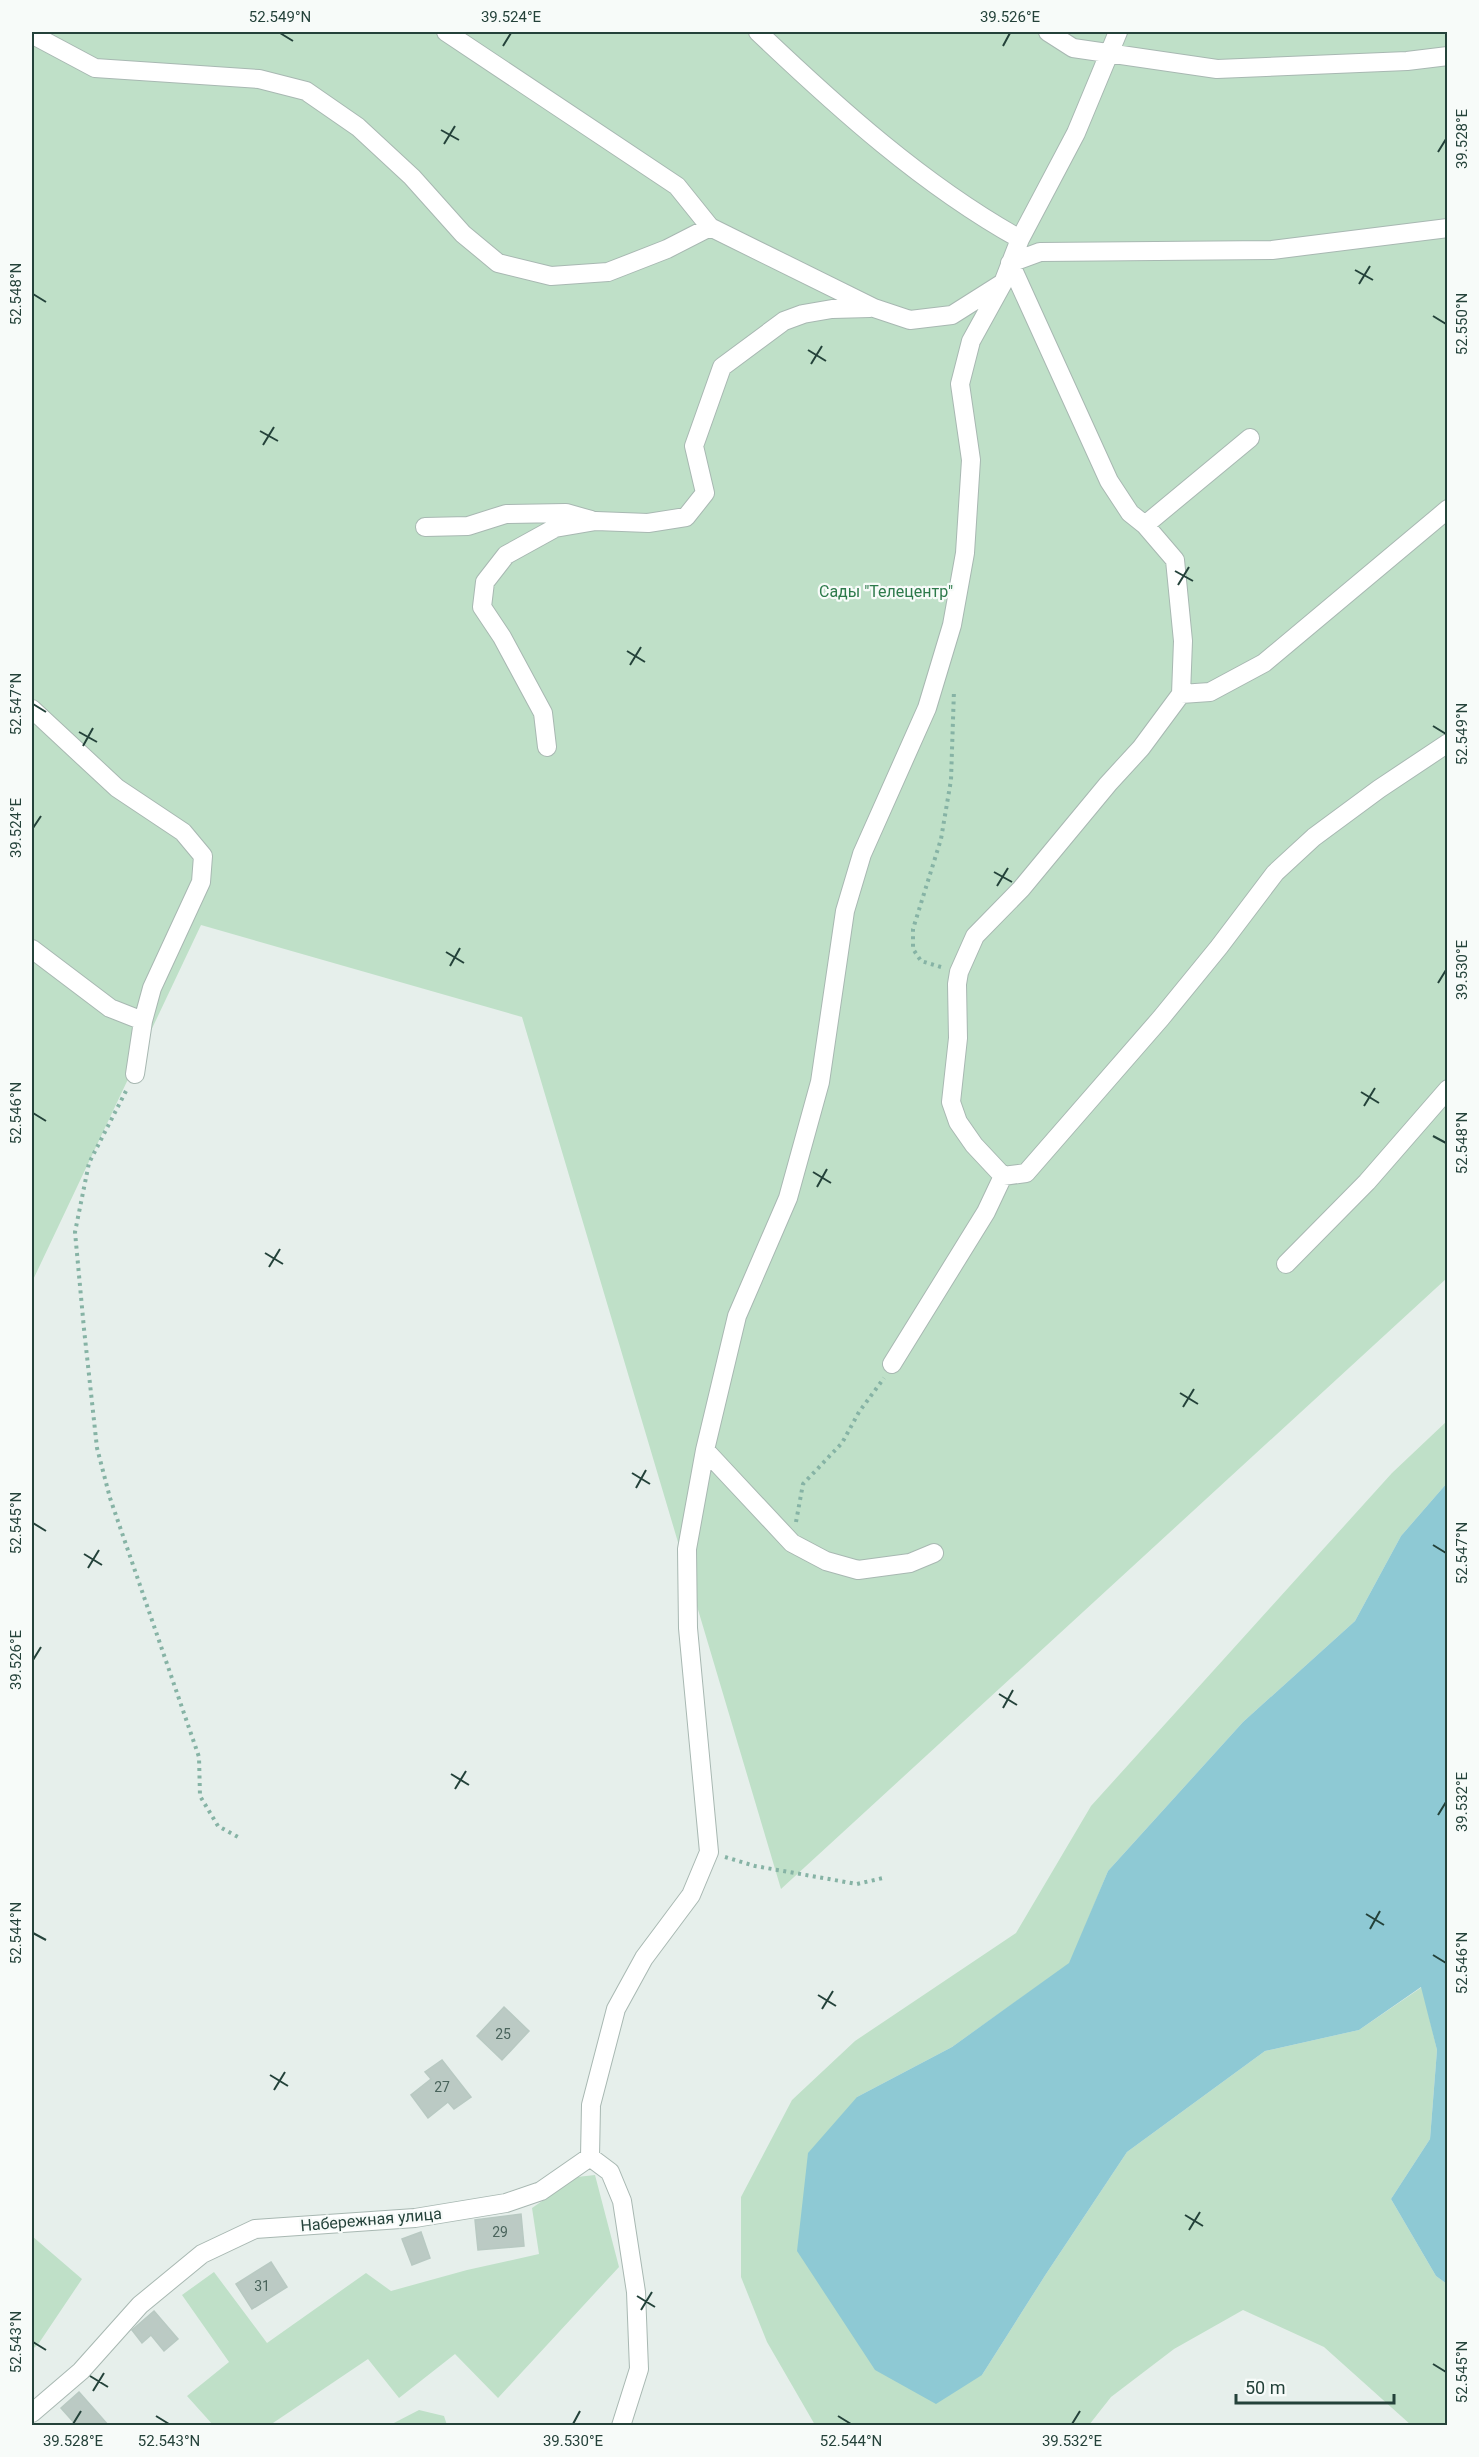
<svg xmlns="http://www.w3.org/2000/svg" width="1479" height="2457" viewBox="0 0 1479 2457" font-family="Roboto,sans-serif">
  <rect width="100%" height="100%" fill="#e6efeb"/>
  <path fill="#bfe0c8" d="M32 32H1447V1278L781 1889 522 1017 201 925 32 1282Z
    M1447 1421V1483L1401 1536 1355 1621 1243 1722 1108 1871 1070 1963 952 2047 857 2097 982 2375 1046 2274 1127 2152 1265 2051 1359 2030 1422 1987 1437 2050 1430 2139 1391 2199 1436 2276 1447 2284V2425H1411L1324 2347 1243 2310 1174 2349 1111 2397 1089 2425H815L767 2342 741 2277V2197L792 2100 855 2041 1016 1933 1091 1806 1392 1473Z
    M595 2175 619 2267 498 2398 455 2354 399 2398 368 2359 270 2425H213L187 2396 229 2362 182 2295 214 2272 267 2343 366 2273 391 2291 467 2270 539 2254 532 2208 577 2177Z
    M32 2236 82 2279 39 2343 32 2350Z
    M419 2410 444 2416 447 2425H390Z"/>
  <path fill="#8ec9d4" d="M1447 1483V2284L1436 2276 1391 2199 1430 2139 1437 2050 1421 1987 1359 2030 1265 2051 1127 2152 1046 2274 982 2375 936 2404 875 2370 797 2251 808 2153 857 2097 952 2047 1069 1963 1108 1871 1243 1722 1355 1621 1401 1536Z"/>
  <path fill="#bbcac4" stroke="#b8c9c2" stroke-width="1.5" d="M504 2007 529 2031 502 2060 477 2036Z
    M442 2060 471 2097 454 2109 448 2102 428 2118 411 2095 431 2079 425 2072Z
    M521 2214 524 2246 478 2250 475 2220Z
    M421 2232 430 2258 412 2265 402 2239Z
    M271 2262 287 2287 252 2309 236 2284Z
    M154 2311 178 2339 164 2351 151 2335 142 2343 132 2330Z
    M79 2392 109 2426H77L61 2408Z"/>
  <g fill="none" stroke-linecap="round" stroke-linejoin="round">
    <g stroke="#a8b8b2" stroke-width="20">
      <path id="minor" d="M446 32 677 186 710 227
        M758 32C838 108 923 185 1020 239
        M1048 32 1073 48 1217 69 1407 61 1448 56
        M35 36 95 68 259 79 306 91 358 127 412 177 463 234 498 263 551 276 608 272 667 249 710 227 874 308 910 320 952 315 1001 284
        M1448 228 1272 250 1040 252 1010 263 1109 481 1130 513 1145 525 1175 560 1183 641 1181 694 1141 748 1108 784 1021 889 975 936 959 972 957 984 958 1038 951 1102 958 1122 974 1145 1003 1176 1026 1173 1161 1018 1219 947 1275 873 1314 837 1379 789 1448 743
        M1145 525 1250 438
        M425 527 468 526 506 514 566 513 591 520
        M1181 694 1210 692 1264 663 1448 509
        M32 709 117 788 183 832 203 856 201 882 152 988 143 1021 135 1074
        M547 747 543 713 502 637 482 607 485 582 506 555 555 528 596 521 648 523 686 517 705 493 694 446 722 367 784 321 803 314 832 309 870 308
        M32 949 110 1008 143 1021
        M1286 1264 1367 1182 1448 1089
        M892 1364 986 1212 1003 1176
        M705 1450 792 1543 826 1561 858 1570 910 1563 934 1553
        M590 2157 591 2105 616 2009 644 1958 691 1895 709 1852 688 1628 687 1549 705 1450 737 1316 788 1198 820 1082 845 911 862 854 927 708 952 625 965 553 971 460 960 384 971 341 1003 283 1020 239 1076 133 1118 32
        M590 2157 610 2172 622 2201 636 2292 639 2369 621 2426
        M32 2413 81 2371 140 2305 202 2254 255 2229 415 2218 506 2203 541 2191 590 2157"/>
    </g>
    <path stroke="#86b3a5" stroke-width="4" stroke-dasharray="3 4.5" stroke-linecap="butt" d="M941 967 921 961 913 949V929L941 839 951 780 954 690
      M126 1091 89 1163 75 1232 84 1329 97 1448 110 1498 199 1757 200 1796 218 1826 238 1837
      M796 1522 803 1484 842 1443 859 1412 884 1378
      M725 1857 755 1866 857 1884 883 1878"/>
    <use href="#minor" stroke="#fff" stroke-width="18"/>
  </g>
  <path fill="none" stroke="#24423a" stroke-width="2" d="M280 33 293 41M503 46 511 33M1003 46 1010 33M441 130 459 140M444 144 455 126M1438 152 1446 139M1355 270 1373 280M1359 284 1370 266M33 294 46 302M1433 316 1446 324M808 350 826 361M811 364 822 346M260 431 278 441M263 445 274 427M1175 571 1193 581M1178 585 1189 567M627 651 645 662M630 665 641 647M33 704 46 712M1433 726 1446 734M79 732 97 742M83 746 93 728M33 828 41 816M994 872 1012 882M997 886 1008 868M446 952 464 963M450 966 460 948M1438 983 1446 970M1361 1092 1379 1103M1364 1106 1375 1088M33 1113 46 1121M1433 1136 1446 1143M813 1172 831 1183M817 1187 827 1169M265 1253 283 1264M269 1267 280 1249M1180 1393 1198 1404M1183 1407 1194 1389M632 1473 650 1484M636 1488 646 1470M33 1523 46 1531M1433 1545 1446 1553M84 1554 102 1565M88 1568 99 1550M33 1660 41 1647M999 1694 1017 1705M1003 1708 1013 1690M451 1774 469 1785M455 1789 466 1771M1438 1815 1446 1802M1366 1914 1384 1925M1370 1929 1380 1911M33 1933 46 1940M1433 1955 1446 1963M818 1995 836 2006M822 2009 833 1991M270 2075 288 2086M274 2090 285 2072M1185 2215 1203 2226M1189 2230 1200 2212M637 2296 655 2307M641 2310 652 2292M33 2342 46 2350M1433 2364 1446 2372M90 2376 108 2387M93 2391 104 2373M156 2416 169 2424M838 2416 851 2424M73 2424 81 2411M573 2424 580 2411M1072 2424 1080 2411"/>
  <g text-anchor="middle" stroke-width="4.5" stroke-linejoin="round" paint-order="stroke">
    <g font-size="14" fill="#4a645c">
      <text x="503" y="2039">25</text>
      <text x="442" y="2092">27</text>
      <text x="500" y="2237">29</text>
      <text x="262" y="2291">31</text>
    </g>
    <g font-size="16" fill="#2d7a4b" stroke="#f7fbf9">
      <text x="886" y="597">Сады "Телецентр"</text>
    </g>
    <g font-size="16" fill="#24423a" stroke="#f7fbf9">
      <text transform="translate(371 2219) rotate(-5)" y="6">Набережная улица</text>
    </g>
  </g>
  <rect width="1479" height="2457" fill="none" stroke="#f7fbf9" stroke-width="66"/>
  <path d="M1236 2394v9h158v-9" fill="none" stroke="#24423a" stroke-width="3"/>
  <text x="1245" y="2394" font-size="18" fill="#24423a" stroke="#f7fbf9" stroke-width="4.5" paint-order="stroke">50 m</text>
  <rect x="33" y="33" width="1413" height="2391" fill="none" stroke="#24423a" stroke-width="2"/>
  <g font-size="15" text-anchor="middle" fill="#24423a">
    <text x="280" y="22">52.549°N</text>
    <text x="511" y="22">39.524°E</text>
    <text x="1010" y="22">39.526°E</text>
    <text transform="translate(1462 139) rotate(-90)" y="5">39.528°E</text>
    <text transform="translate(16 294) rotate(-90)" y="5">52.548°N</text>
    <text transform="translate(1462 324) rotate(-90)" y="5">52.550°N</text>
    <text transform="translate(16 704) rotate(-90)" y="5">52.547°N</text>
    <text transform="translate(1462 734) rotate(-90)" y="5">52.549°N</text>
    <text transform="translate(16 828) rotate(-90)" y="5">39.524°E</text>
    <text transform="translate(1462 970) rotate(-90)" y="5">39.530°E</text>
    <text transform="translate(16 1113) rotate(-90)" y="5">52.546°N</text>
    <text transform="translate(1462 1143) rotate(-90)" y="5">52.548°N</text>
    <text transform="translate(16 1523) rotate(-90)" y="5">52.545°N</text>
    <text transform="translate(1462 1553) rotate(-90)" y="5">52.547°N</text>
    <text transform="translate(16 1660) rotate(-90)" y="5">39.526°E</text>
    <text transform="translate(1462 1802) rotate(-90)" y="5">39.532°E</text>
    <text transform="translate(16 1933) rotate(-90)" y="5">52.544°N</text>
    <text transform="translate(1462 1963) rotate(-90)" y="5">52.546°N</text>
    <text transform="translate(16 2342) rotate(-90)" y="5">52.543°N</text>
    <text transform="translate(1462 2372) rotate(-90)" y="5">52.545°N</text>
    <text x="73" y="2446">39.528°E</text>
    <text x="169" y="2446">52.543°N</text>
    <text x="573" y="2446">39.530°E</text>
    <text x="851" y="2446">52.544°N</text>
    <text x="1072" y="2446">39.532°E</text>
  </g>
</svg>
